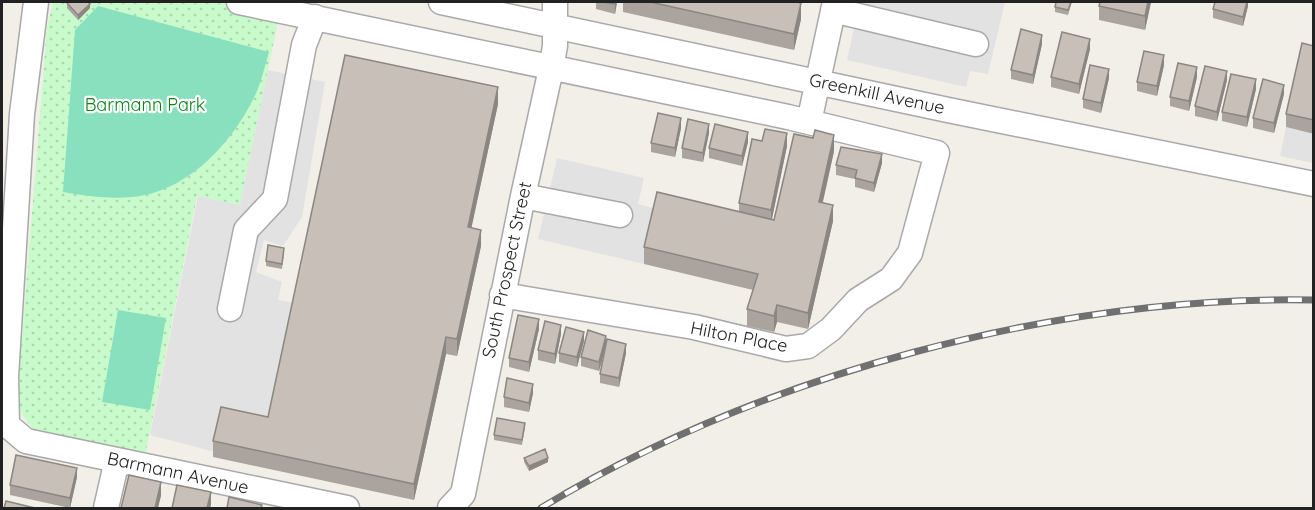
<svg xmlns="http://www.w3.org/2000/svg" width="1315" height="510" viewBox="0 0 1315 510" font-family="Quicksand,sans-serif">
  <defs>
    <pattern id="park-dots" width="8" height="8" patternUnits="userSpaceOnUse" patternTransform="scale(1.5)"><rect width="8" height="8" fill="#c8facc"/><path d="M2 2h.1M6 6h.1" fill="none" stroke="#acd6af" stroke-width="1.8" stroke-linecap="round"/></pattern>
  </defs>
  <rect width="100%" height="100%" fill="#f2efe9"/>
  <path fill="url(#park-dots)" d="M53 2H282L240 205 197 196 145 456 39 433C26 422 19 414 17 397L47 28Z"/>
  <path fill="#88e0be" d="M98 6 269 52C265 65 262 79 257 91 235 140 189 192 132 197 108 199 87 196 63 192L75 30Z
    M118 310 166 318 150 410 102 402Z"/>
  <path fill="#e2e2e2" d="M860 2H1005L988 74 970 71 966 87 847 60Z
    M268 70 325 82 302 217 283 246 264 240 256 272 282 282 278 300 296 303 268 434 215 452 150 435 198 196 240 205Z
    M1286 127 1313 134V163L1280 156Z
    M557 158 644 178 638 204 657 209 644 264 538 239Z"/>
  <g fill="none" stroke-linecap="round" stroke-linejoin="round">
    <g stroke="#a9a9a9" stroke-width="27">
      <path id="minor" d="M36 2 22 114 6 377 7 425 26 441 347 508
        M239 2 788 117 937 153 910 253 891 279 858 300 831 329 808 346 786 349 694 327 502 295
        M441 2 948 110 1314 184
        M833 10 976 44
        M809 122 835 2
        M523 196 620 215
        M230 309 246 230 275 199 304 45 315 17
        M106 508 117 460
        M450 508 463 494 523 196 551 69 555 46V2"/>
    </g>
    <use href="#minor" stroke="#fff" stroke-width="24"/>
    <g stroke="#707070" stroke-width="7">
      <path id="rail" d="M541 508C761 375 1057 295 1314 300"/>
    </g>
    <use href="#rail" stroke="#fff" stroke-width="4.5" stroke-dasharray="14" stroke-linecap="butt"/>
  </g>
  <path fill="#aba49e" d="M596 2H617L615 14 596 9Z
    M623 2H796L801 19 794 50 623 12Z
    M1072 2 1068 15 1055 12V7Z
    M1151 2 1145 30 1099 20V6Z
    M1248 2V6L1243 26 1213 18V9Z
    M67 3 90 8 78 20 67 8Z
    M1042 44 1033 84 1011 79V70Z
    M1314 46V134L1286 127V114Z
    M1090 49 1079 94 1051 87V77Z
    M1164 65 1157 96 1137 91V82Z
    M1197 77 1189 111 1170 106V97Z
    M1109 78 1101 113 1083 108V99Z
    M1227 80 1217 121 1195 116V106Z
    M1256 89 1247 127 1222 121V112Z
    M1284 94 1274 133 1253 128V118Z
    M498 104 471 228 481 246 457 356 446 354 414 500 213 457V441L268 417Z
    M681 128 675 157 651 152V143Z
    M709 133 703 162 682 158V148Z
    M748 142 742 166 709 158V148Z
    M787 146 772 219 774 220 834 151 823 202 833 221 808 329 777 322 774 332 747 326V309L753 290 644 264V247L739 212V203Z
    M882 163 874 192 855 187V179L836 175V165Z
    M284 253 282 269 266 266V261Z
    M539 329 529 372 509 367V358Z
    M561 334 555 364 538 360V350Z
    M584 341 577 367 559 362V353Z
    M606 344 626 353 619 387 600 383V374L605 349 599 371 581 366V357Z
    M533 393 529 412 504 407V397Z
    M525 428 522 445 494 440V435Z
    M524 458 548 462 529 471 524 462Z
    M77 477 70 508 10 495V485Z"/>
  <path fill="#8b8681" d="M615 2H617L615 14Z
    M1148 2H1151L1145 30V16Z
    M1247 2H1248V6L1243 26V17Z
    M801 3V19L794 50V34Z
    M90 4V8L78 20V15Z
    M1042 35V44L1033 84V75Z
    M1090 39V49L1079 94V84Z
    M1164 55V65L1157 96V86Z
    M1197 67V77L1189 111V101Z
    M1109 69V78L1101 113V103Z
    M1227 71V80L1217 121V112Z
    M1256 79V89L1247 127V117Z
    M1284 85V94L1274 133V123Z
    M498 87V104L468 244V227Z
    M681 118V128L675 157V148Z
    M709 124V133L703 162V153Z
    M748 132V142L742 166V156Z
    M787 133V146L771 223V210Z
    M834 135V151L819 218V202Z
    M882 154V163L874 192V183Z
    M833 205V221L808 329V313Z
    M481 230V246L457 356V339Z
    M777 305V322L774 332V316Z
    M539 319V329L529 372V362Z
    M561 325V334L555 364V354Z
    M584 332V341L577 367V357Z
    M606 336V345L599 371V362Z
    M446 337V354L414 500V484Z
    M626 344V353L619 387V378Z
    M533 384V393L529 412V403Z
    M548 458V462L529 471V466Z
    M77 468V477L70 508V498Z
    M161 482V496L158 508H155Z
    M211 492V505L210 508H207Z"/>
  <path fill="#c7bfb8" stroke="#8b8681" stroke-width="1.5" d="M69 2H88L90 4 78 15 67 3Z
    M602 2H615V4Z
    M650 2H796L801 3 794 34Z
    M1056 2H1071L1068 10 1055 7Z
    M1100 2H1148L1145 16 1099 6Z
    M1215 2H1247L1243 17 1213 9Z
    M1021 29 1042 35 1033 75 1011 70Z
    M1062 32 1090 39 1079 84 1051 77Z
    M1302 43 1314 46V120L1286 114Z
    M1144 51 1164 55 1157 86 1137 82Z
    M345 55 498 87 468 227 481 230 457 339 446 337 414 484 213 441 221 407 268 417Z
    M1178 63 1197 67 1189 101 1170 97Z
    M1090 65 1109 69 1101 103 1083 99Z
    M1205 66 1227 71 1217 112 1195 106Z
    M1231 74 1256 79 1247 117 1222 112Z
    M1263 79 1284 85 1274 123 1253 118Z
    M658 113 681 118 675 148 651 143Z
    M688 119 709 124 703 153 682 148Z
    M715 124 748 132 742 156 709 148Z
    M765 129 787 133 771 210 739 203 752 139 762 141Z
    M815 130 834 135 819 202 833 205 808 313 777 305 774 316 747 309 758 274 644 247 657 192 774 220 794 134 813 138Z
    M841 147 882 154 874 183 855 178 857 170 836 165Z
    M268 245 284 248 282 264 266 261Z
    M518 315 539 319 529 362 509 358Z
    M545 321 561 325 555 354 538 350Z
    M566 327 584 332 577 357 559 353Z
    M588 330 606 336 599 362 581 357Z
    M607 339 626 344 619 378 600 374Z
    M507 378 533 384 529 403 504 397Z
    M497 418 525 423 522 440 494 435Z
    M545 449 548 458 529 466 524 458Z
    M16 455 77 468 70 498 10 485Z
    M129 475 161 482 155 508H121Z
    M177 485 211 492 207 508H172Z
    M229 497 262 505 261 508H227Z
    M6 501 35 508H4Z"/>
  <g text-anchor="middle" stroke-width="4.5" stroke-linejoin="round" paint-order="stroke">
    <g font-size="18" fill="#222" stroke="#fff">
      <text transform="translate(877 94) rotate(12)" y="6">Greenkill Avenue</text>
      <text transform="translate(507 270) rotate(-78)" y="6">South Prospect Street</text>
      <text transform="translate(739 337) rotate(11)" y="6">Hilton Place</text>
      <text transform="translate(178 473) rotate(12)" y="6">Barmann Avenue</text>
    </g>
    <g font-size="18" fill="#0c8416" stroke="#fff">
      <text x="145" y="111">Barmann Park</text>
    </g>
  </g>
  <rect width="1315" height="510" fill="none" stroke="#222222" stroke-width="6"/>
</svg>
